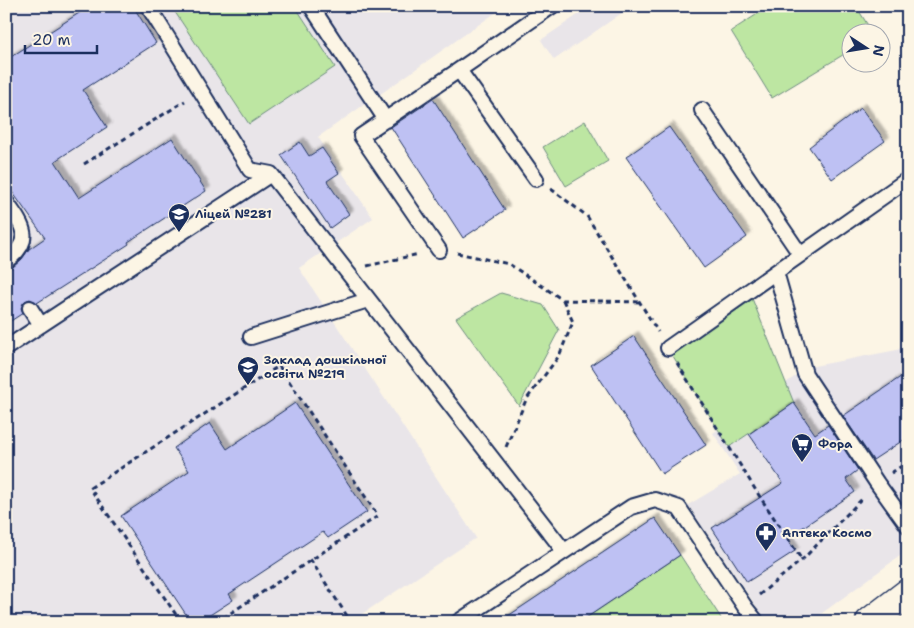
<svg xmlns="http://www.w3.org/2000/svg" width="914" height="628" viewBox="0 0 914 628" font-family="'Shantell Sans',sans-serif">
  <defs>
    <filter id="shadow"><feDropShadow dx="4.5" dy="-4.5" stdDeviation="1" flood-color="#0004"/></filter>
  </defs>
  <rect width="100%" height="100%" fill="#fcf5e5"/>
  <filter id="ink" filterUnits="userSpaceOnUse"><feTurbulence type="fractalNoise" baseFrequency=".02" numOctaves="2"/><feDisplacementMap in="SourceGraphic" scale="10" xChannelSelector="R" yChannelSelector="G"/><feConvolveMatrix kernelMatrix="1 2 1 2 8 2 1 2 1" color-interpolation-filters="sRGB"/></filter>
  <g filter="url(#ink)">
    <path fill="#e9e5e9" d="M6 6H301L365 104 318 137 373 218 299 268 476 538 350 622H6Z
      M320 6H505L379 95Z
      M591 6H632L554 60 541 40Z
      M908 344V550L810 622H767L688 505 740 474 713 433 809 367 897 350Z"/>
    <path fill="#bde6a2" stroke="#6c8a80" d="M171 6H295L335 67 249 124Z
      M770 6H856L872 32H852L851 50 772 98 731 31Z
      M585 121 608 161 566 186 543 147Z
      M749 291 794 403 729 447 668 348Z
      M501 293 543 305 559 330 519 406 456 318Z
      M680 555 721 618 718 622H580Z"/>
    <path fill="#bec1f3" stroke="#1b2f5e" filter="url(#shadow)" d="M90 6H133L156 43 83 90 107 127 55 161 79 198 172 138 206 191 128 242 129 244 37 303 30 299 25 301 21 308 23 313 6 324V270L12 268 22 259 29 249 45 238 6 183V60Z
      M433 99 505 210 463 238 391 127Z
      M861 108 885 141 832 179 809 147Z
      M669 127 747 237 704 268 626 157Z
      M300 142 309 156 322 148 339 173 327 181 349 214 330 228 281 155Z
      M634 336 706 445 662 474 591 365Z
      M908 372V437L873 460 843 416Z
      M295 403 367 512 328 538 323 532 229 594 233 600 199 622H191L121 516 189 471 174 448 210 423 227 449Z
      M794 403 815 434 828 425 858 470 846 479 855 492 787 538 795 551 747 582 712 528 783 483 749 434Z
      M655 518 680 555 580 622H499Z"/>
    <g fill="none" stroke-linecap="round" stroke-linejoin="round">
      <g stroke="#1b2f5e" stroke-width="18">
        <path id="lane" d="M148 6 250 170 271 174 564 551
          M311 6 386 120
          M702 110 800 254
          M536 179 459 70 552 6
          M6 202C23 226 35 240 6 261
          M439 250 361 136 459 70
          M776 272 805 374 877 483 908 526
          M30 308 41 325
          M251 337 368 300
          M6 348 271 174
          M668 348 908 179
          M458 622 631 507 655 500 679 508 745 607 757 622"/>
      </g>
      <g stroke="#1b2f5e" stroke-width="31">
        <path id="secondary" d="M870 622 908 593"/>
      </g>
      <path stroke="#1b2f5e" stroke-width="3" stroke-dasharray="5 4" stroke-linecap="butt" d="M84 164 185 101
        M551 189 587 216 658 332
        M457 253 509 264 563 300 639 302
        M367 266 419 254
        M677 363 760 497 802 560
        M506 447 526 400 559 356 573 322 563 300
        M891 473 908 462
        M310 559 351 622
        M759 595 802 560 864 497
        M181 622 90 488 279 366 378 516 217 622"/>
      <use href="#lane" stroke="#fcf5e5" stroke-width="14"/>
      <use href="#secondary" stroke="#fcf5e5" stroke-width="28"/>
    </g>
  </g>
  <defs>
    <g id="school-pin" transform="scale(1.125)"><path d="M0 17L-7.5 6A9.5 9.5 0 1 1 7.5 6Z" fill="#1b2f5e" stroke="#fcf5e5"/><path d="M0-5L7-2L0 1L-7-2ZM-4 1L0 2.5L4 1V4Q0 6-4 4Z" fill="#fff"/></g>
    <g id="supermarket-pin" transform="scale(1.125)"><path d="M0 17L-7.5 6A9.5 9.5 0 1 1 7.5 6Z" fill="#1b2f5e" stroke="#fcf5e5"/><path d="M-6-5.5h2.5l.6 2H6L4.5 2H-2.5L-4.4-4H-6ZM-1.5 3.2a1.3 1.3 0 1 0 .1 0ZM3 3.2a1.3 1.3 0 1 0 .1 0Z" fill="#fff"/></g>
    <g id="pharmacy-pin" transform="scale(1.125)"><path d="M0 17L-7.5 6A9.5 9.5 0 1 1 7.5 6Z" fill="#1b2f5e" stroke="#fcf5e5"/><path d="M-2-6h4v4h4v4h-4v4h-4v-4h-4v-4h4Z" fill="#fff"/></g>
  </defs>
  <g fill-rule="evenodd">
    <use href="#school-pin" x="179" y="214"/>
    <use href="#school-pin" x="248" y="367"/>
    <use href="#supermarket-pin" x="802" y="444"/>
    <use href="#pharmacy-pin" x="766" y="533"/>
  </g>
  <g text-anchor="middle" stroke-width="4" stroke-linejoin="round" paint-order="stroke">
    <g font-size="12" font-weight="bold" fill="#1b2f5e" stroke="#fcf5e5" text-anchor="start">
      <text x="195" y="218">Ліцей №281</text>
      <text x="264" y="364">Заклад дошкільної<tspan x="264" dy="14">освіти №219</tspan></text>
      <text x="818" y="448">Фора</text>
      <text x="782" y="537">Аптека Космо</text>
    </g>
  </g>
  <rect width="914" height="628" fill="none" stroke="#fcf5e5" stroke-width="25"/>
  <rect x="12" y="12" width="889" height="603" fill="none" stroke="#1b2f5e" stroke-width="2" filter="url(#ink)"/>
  <g transform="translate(866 48) rotate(102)"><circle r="24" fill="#fcf5e5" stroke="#a2a6af"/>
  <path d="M0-4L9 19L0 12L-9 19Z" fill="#1b2f5e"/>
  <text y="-8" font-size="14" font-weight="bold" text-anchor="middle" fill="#1b2f5e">N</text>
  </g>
  <path d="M25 45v8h72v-8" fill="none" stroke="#1b2f5e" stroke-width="2.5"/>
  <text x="32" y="45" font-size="15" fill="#1b2f5e" stroke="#fcf5e5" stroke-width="4" paint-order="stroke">20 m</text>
</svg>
